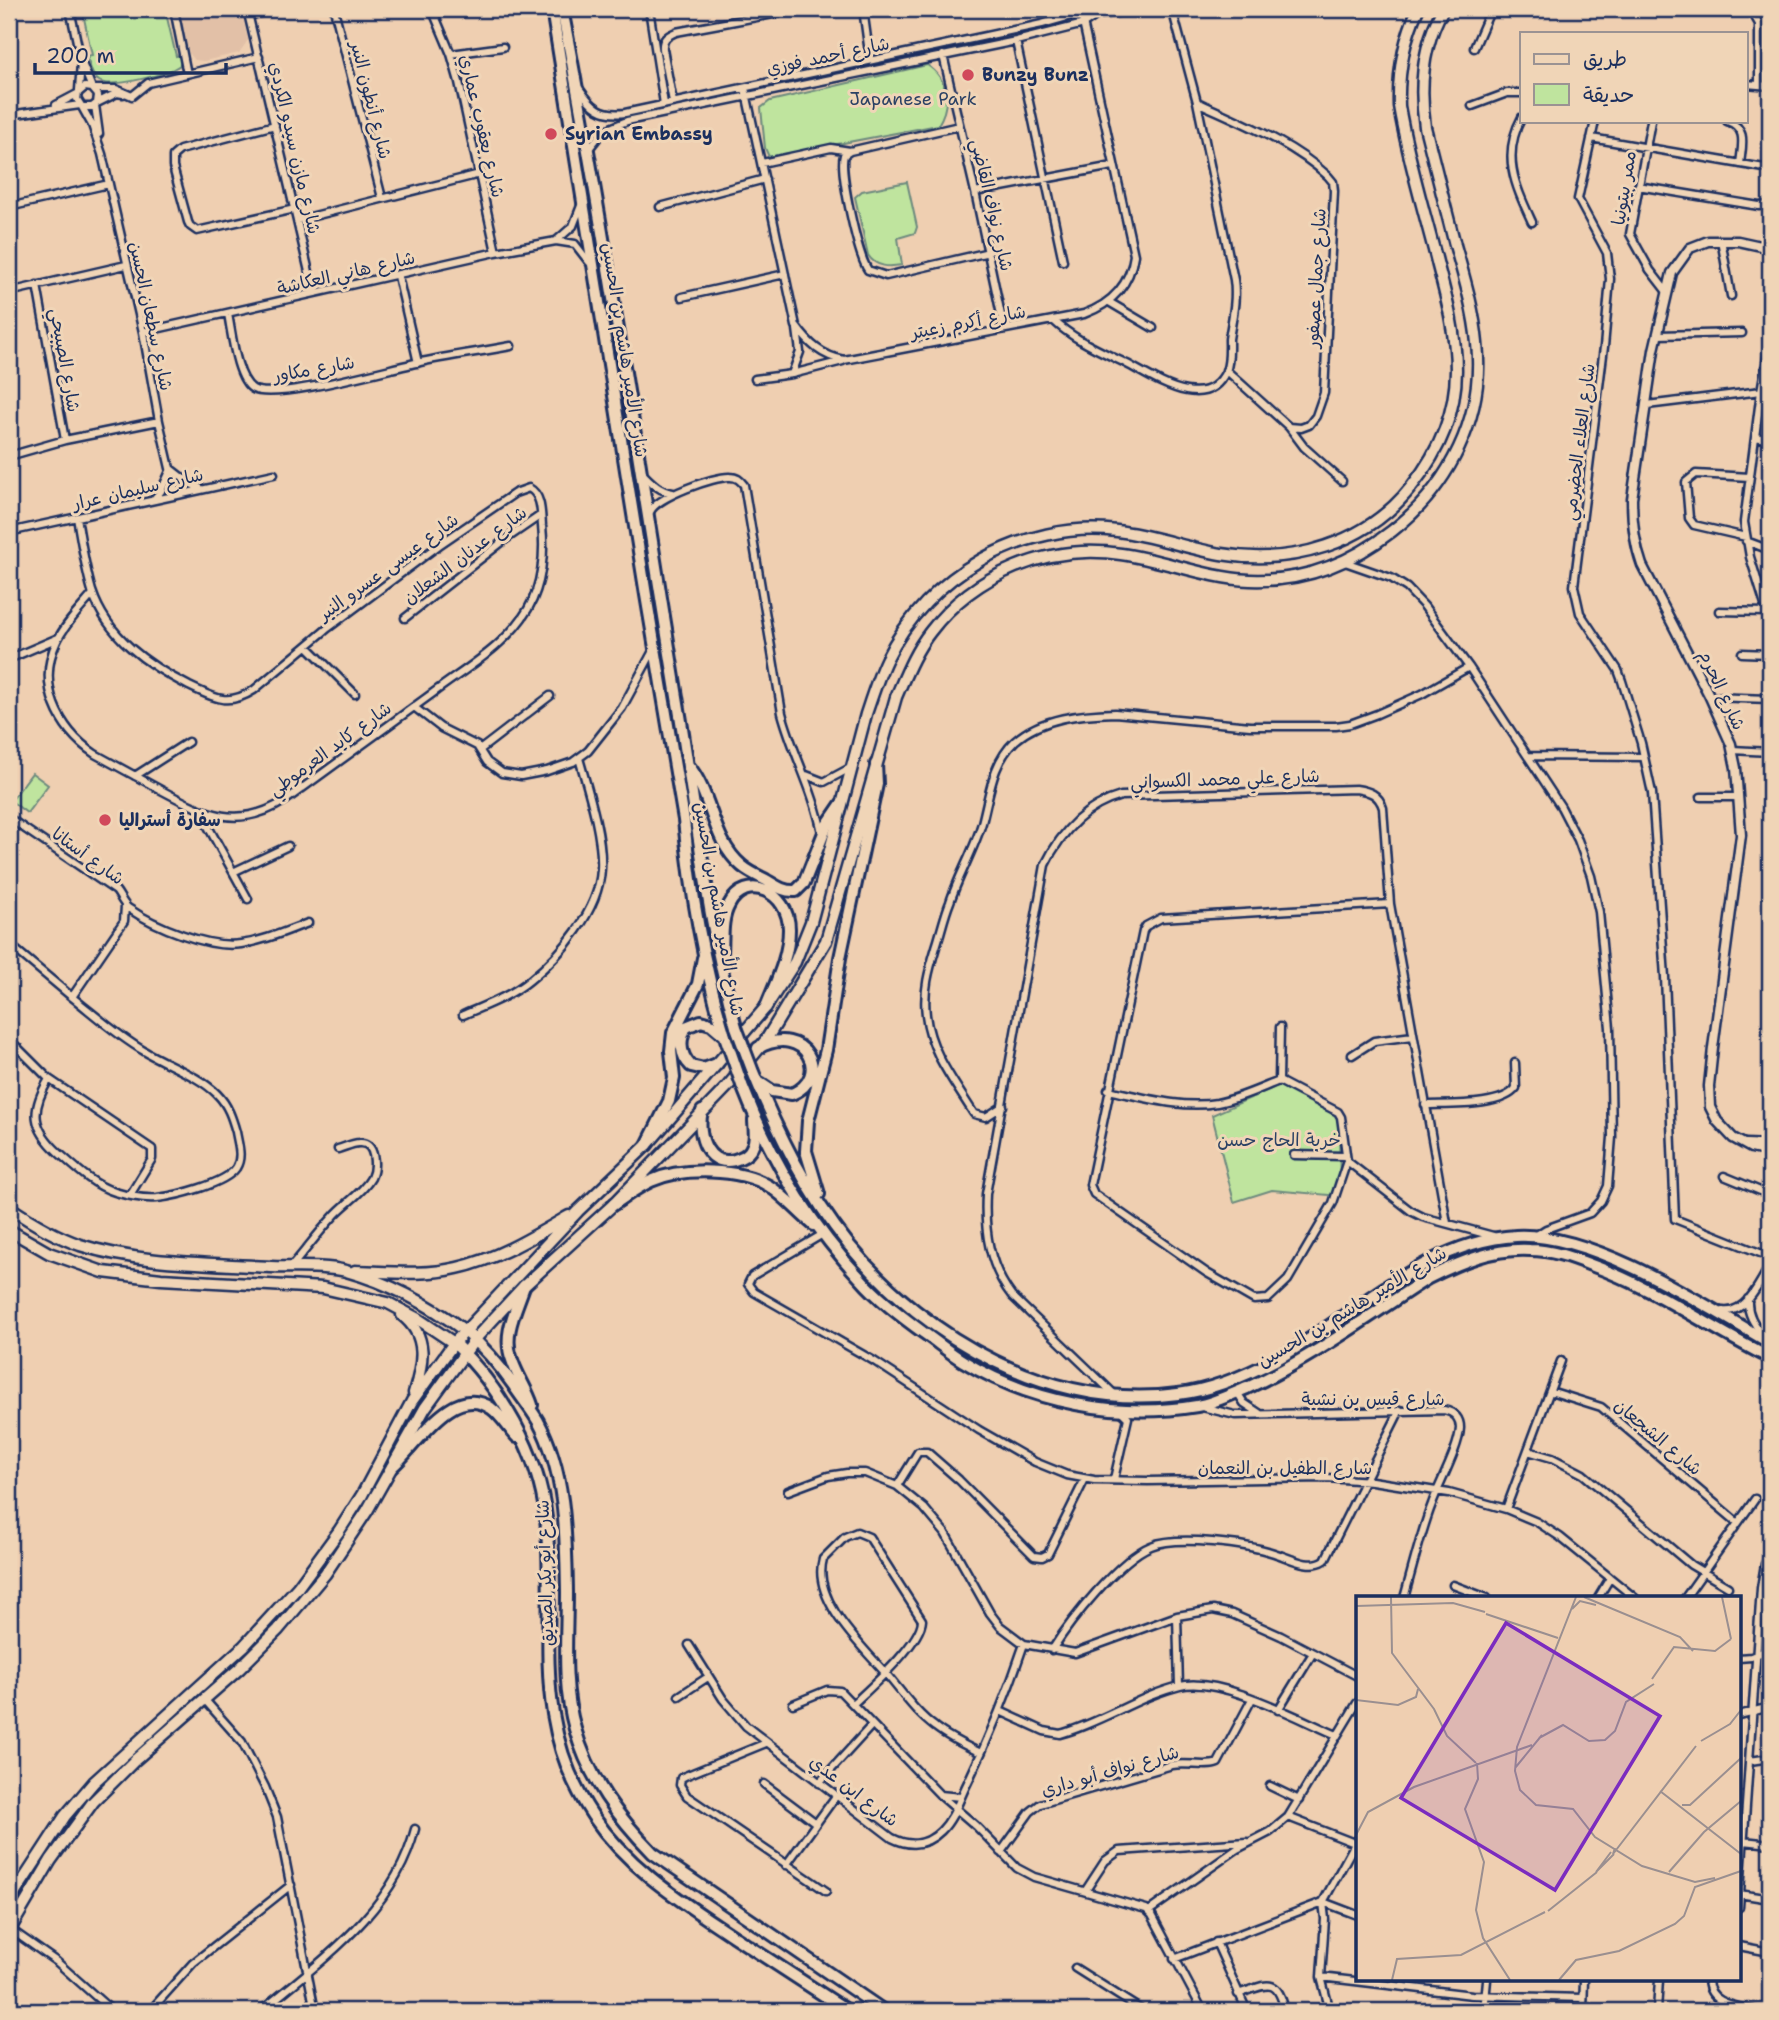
<svg xmlns="http://www.w3.org/2000/svg" width="1779" height="2020" viewBox="0 0 1779 2020" font-family="'Shantell Sans','Playpen Sans Arabic',sans-serif">
  <rect width="100%" height="100%" fill="#efcfb1"/>
  <filter id="ink" filterUnits="userSpaceOnUse"><feTurbulence type="fractalNoise" baseFrequency=".0143" numOctaves="2"/><feDisplacementMap in="SourceGraphic" scale="14" xChannelSelector="R" yChannelSelector="G"/><feConvolveMatrix kernelMatrix="1 2 1 2 8 2 1 2 1" color-interpolation-filters="sRGB"/></filter>
  <g filter="url(#ink)">
    <path fill="#e2c0a7" d="M179 9H241L248 40 239 53 204 61 195 60 189 53Z"/>
    <path fill="#bfe49e" stroke="#6d8a7e" stroke-width="2" d="M82 9H165L176 56 181 55 180 65C168 74 112 89 99 81 91 76 90 65 87 56L92 55Z
      M927 65C949 79 951 104 938 125L769 157 765 148 761 108 770 101Z
      M907 182 917 227 915 233 898 238 902 265C890 267 876 268 868 255L855 197 862 191Z
      M32 773 48 785 27 813 11 801Z
      M1280 1085 1339 1114 1340 1196 1272 1190 1234 1202 1212 1115Z"/>
    <g fill="none" stroke-linecap="round" stroke-linejoin="round">
      <g stroke="#1b2f5e" stroke-width="11">
        <path id="minor" d="M70 9 81 61 92 88 98 95 97 103 92 107H82L77 99 78 93 85 87 92 88
          M174 9 187 74
          M247 9 314 293
          M334 9 382 198
          M432 9 451 54 459 82 496 252
          M649 9 664 104
          M863 9 870 60
          M1745 9 1754 15 1759 24V85
          M249 16 274 9
          M1016 41 1063 261
          M1474 48 1491 9
          M451 54 503 47
          M943 55 975 192 1004 329
          M1746 84 1770 86
          M579 88C592 107 601 116 625 113L1042 24 1081 13 1097 15 1150 9
          M745 88 796 326C809 344 822 356 844 360L1084 314C1111 304 1130 285 1134 255L1080 9
          M94 89H116L132 96
          M79 90 81 63
          M132 96 148 83 259 57
          M673 102 663 49C662 39 667 36 676 32L800 9
          M1197 102C1242 123 1291 142 1328 176L1333 182 1334 191 1324 393 1316 416 1309 425 1301 428 1289 427 1226 370
          M97 103 117 93 123 94
          M56 105 77 94
          M95 105 99 134
          M1472 106 1507 93H1522
          M82 107 92 125 102 154 143 332 159 421 176 494
          M9 115 80 105
          M1522 117C1501 156 1515 185 1532 222
          M1595 121 1578 199 1607 253 1610 279 1604 347 1574 586 1580 613 1618 670 1622 681 1641 743 1652 793 1665 977 1675 1219 1770 1257
          M1651 121 1630 234 1650 270 1667 292
          M1727 121C1748 128 1742 145 1740 164
          M275 125 180 150 173 156V167L188 222 190 226 197 231 295 209
          M1591 138 1770 169
          M588 150 603 131 627 121 1016 41 1084 24 1097 15
          M850 151 844 155C839 171 858 256 868 270L886 276 989 252
          M762 163 831 148 850 151 959 126
          M1638 186 1759 206 1770 205
          M975 192 1113 166
          M9 207 109 184
          M660 207 765 179
          M298 220 480 174
          M556 241 573 226 582 203
          M1722 245 1731 296
          M398 276 418 363
          M37 285 65 440
          M9 292 126 265
          M682 297 785 274
          M1109 302 1153 328
          M228 314C232 333 236 379 253 389 274 401 387 369 416 363 447 356 479 352 511 346
          M1053 320C1074 340 1101 351 1127 364 1154 378 1206 415 1226 371 1230 362 1229 348 1229 339 1232 319 1237 300 1234 280L1197 102 1174 16 1167 9
          M143 332 496 252 556 241 575 244 589 262
          M1658 335 1742 333
          M1770 341 1761 391 1744 522 1750 557 1770 621
          M792 374 800 352 797 329
          M755 379 792 374 843 361
          M1647 405 1761 391
          M1289 427 1304 447 1342 481
          M1756 437 1770 440
          M9 456 65 440 159 421
          M642 473C652 483 659 491 673 493
          M154 499 161 491 171 469 189 483 200 488
          M650 512C656 497 715 476 730 477 737 477 740 480 744 485L782 713C793 754 814 791 822 833
          M77 517C81 542 85 567 92 591 107 637 148 665 189 686 215 698 227 707 254 690L328 628 439 545 515 493 529 488C542 495 541 513 542 526 545 553 542 585 528 609 506 646 466 668 433 693 384 729 335 764 286 800 238 831 206 814 161 790 139 778 117 766 95 754 58 729 36 684 57 641 65 624 81 608 93 594
          M9 532 274 474
          M1746 537 1694 525 1689 518 1686 482 1696 474 1750 477
          M1746 541 1770 550
          M1345 562 1391 578 1407 588 1424 606 1469 667 1561 807 1578 840 1591 876 1599 912 1610 1028 1612 1137 1608 1186 1601 1201 1590 1213 1546 1229 1535 1236
          M1719 611 1767 612
          M405 618 506 539 541 515
          M307 646 355 694
          M1742 653 1770 654
          M9 659 58 638
          M1710 697 1770 699
          M414 707 441 728 477 746 487 762 502 773 521 776 547 771 573 762 588 751 622 708 654 649
          M481 749 550 696
          M1732 750 1770 752
          M1528 756 1644 757
          M806 775 824 782 852 767
          M135 776 188 742
          M1701 797H1738
          M199 810 248 899
          M9 818 116 891C120 896 123 904 128 908 154 926 209 949 241 944 264 941 286 931 308 923
          M233 872 288 846
          M9 944 72 997 124 921 125 906
          M463 1015C486 1005 511 996 530 980 561 955 599 911 601 869 603 836 588 790 579 758
          M9 1039 49 1079 152 1149V1159L130 1195
          M1352 1055 1374 1041 1413 1036
          M49 1079C30 1111 32 1128 59 1153 76 1168 93 1185 115 1192 128 1196 144 1199 157 1198 176 1196 225 1184 236 1168 243 1157 238 1144 236 1132 232 1118 228 1105 217 1094 198 1075 167 1065 144 1051 118 1036 96 1016 72 997
          M1279 1081 1338 1112 1341 1117 1347 1161 1411 1211 1423 1217 1493 1236
          M1108 1090C1143 1097 1180 1109 1217 1103 1238 1099 1259 1089 1279 1081L1280 1027
          M1425 1105C1449 1104 1502 1107 1516 1088L1515 1063
          M1003 1106 986 1117 974 1114C955 1083 930 1052 926 1015 923 991 929 970 936 947 941 932 944 917 950 902 959 875 974 850 982 823 990 793 992 763 1015 741 1042 717 1082 714 1115 713L1250 726H1336L1350 724 1377 714 1422 694 1469 667
          M1294 1155 1344 1156
          M1347 1161 1333 1203 1288 1280 1268 1299 1254 1300 1207 1273 1094 1194 1090 1185 1143 931 1146 926 1161 918 1390 904
          M1724 1176 1770 1195
          M823 1234 752 1276 748 1284 754 1292 874 1361 979 1430 1035 1462 1067 1475 1094 1480 1148 1481 1326 1478 1372 1481 1449 1493 1506 1509 1537 1522 1560 1537 1635 1598
          M291 1267C305 1251 318 1233 333 1217 345 1203 362 1194 371 1178 376 1167 376 1141 359 1143 353 1143 345 1147 338 1149
          M1748 1299C1747 1314 1754 1324 1763 1335
          M1723 1311C1746 1314 1760 1283 1770 1265
          M1550 1391 1601 1407 1738 1523
          M1237 1392 1244 1403 1259 1413
          M1113 1393 1012 1296C989 1266 984 1231 986 1194L1045 865C1061 832 1085 806 1121 796L1356 789C1369 791 1379 794 1383 808L1390 904 1447 1223
          M1202 1407 1235 1415 1444 1410C1453 1412 1460 1417 1460 1428 1459 1448 1439 1484 1432 1504 1420 1535 1413 1567 1404 1598
          M1528 1451 1552 1458 1583 1474 1691 1565 1728 1587
          M1114 1479 1128 1418 1120 1410
          M897 1486 918 1452H927L959 1480 1034 1556 1042 1557 1048 1554 1085 1479
          M788 1491 828 1476 847 1473H865L897 1486 924 1508 945 1533 990 1613 1000 1626 1024 1644 1075 1653 1177 1616 1213 1610 1232 1614 1281 1636 1357 1676
          M1506 1509 1561 1361
          M1453 1585 1487 1598
          M1598 1598 1610 1578
          M1685 1598 1755 1499
          M1177 1616 1179 1686
          M689 1645 723 1699 746 1726 892 1838C910 1847 926 1846 941 1831 954 1818 959 1800 967 1784 989 1738 1008 1692 1024 1644
          M1052 1650C1070 1621 1119 1559 1151 1546 1177 1535 1247 1544 1274 1553 1290 1558 1310 1570 1325 1560L1400 1410
          M1739 1658 1751 1657 1770 1649
          M679 1696 708 1677
          M204 1699 242 1742 265 1787 277 1817 315 2011
          M793 1704 827 1690 840 1691 940 1795 976 1826 1017 1868 1034 1877 1146 1909 1152 1915 1203 2011
          M853 1704C871 1687 921 1643 922 1620L869 1537 857 1532 845 1537 823 1559C811 1600 863 1647 888 1676 903 1694 916 1713 935 1727 949 1738 966 1746 981 1753
          M1278 1710 1313 1653
          M1000 1711 1044 1731 1060 1734C1101 1723 1139 1696 1180 1686 1220 1676 1299 1719 1337 1735
          M1739 1715 1770 1707
          M766 1743 685 1776 681 1778 680 1785 687 1796 826 1891
          M1750 1761 1770 1758
          M819 1783 872 1725
          M764 1784 816 1823
          M1270 1786 1299 1800
          M940 1795 961 1797
          M1288 1817 1357 1844
          M1744 1841 1770 1844
          M1001 1852 1030 1812 1040 1804 1172 1765C1187 1762 1207 1768 1218 1763L1252 1699
          M786 1865 836 1796
          M1086 1890 1105 1861 1119 1851 1247 1842
          M1739 1894 1770 1899
          M1323 1902 1325 1919 1321 1977 1330 2011
          M1323 1902 1357 1915
          M1739 1907 1761 1588 1765 1564 1770 1552
          M1149 1911 1237 1849 1270 1832 1288 1817 1357 1703
          M10 1929 57 1962 112 2011
          M1216 1942 1247 2011
          M1739 1946 1770 1952
          M1174 1959 1323 1902 1357 1840
          M1075 1968 1143 2011
          M1321 1977 1472 1995 1583 1998
          M1708 1980C1709 2005 1738 2006 1757 2011
          M1238 1994C1268 1984 1277 1976 1285 2011
          M150 2011 193 1963 291 1885
          M261 2011C322 1960 395 1910 415 1829
          M1484 2011 1487 1980
          M1583 2011 1584 1980
          M1657 2011 1659 1980"/>
      </g>
      <g stroke="#1b2f5e" stroke-width="13">
        <path id="tertiary" d="M1770 248 1738 241H1708L1690 248 1672 273 1654 350 1632 499C1632 522 1634 543 1642 565L1710 697 1731 744 1736 768 1741 835 1713 1048 1709 1086 1710 1107 1717 1121 1733 1138 1751 1148 1770 1152
          M1746 1144 1770 1145"/>
      </g>
      <g stroke="#1b2f5e" stroke-width="15">
        <path id="primary" d="M9 1207C31 1222 54 1236 80 1245 140 1264 208 1263 271 1267 295 1268 322 1265 346 1271 389 1283 429 1304 465 1331
          M9 1230 49 1253 103 1272 161 1279 323 1288 388 1303 418 1319 454 1343
          M355 1271C388 1272 424 1276 457 1268 497 1259 533 1237 569 1216
          M402 1315C429 1336 423 1364 414 1393
          M9 1902 65 1816 94 1782 244 1646 298 1587 339 1531 362 1495 412 1401 454 1343 578 1211 647 1145 766 1007 795 962 811 922 866 714C872 696 878 677 886 660 927 575 1023 520 1117 531 1152 535 1186 548 1221 554 1291 566 1367 544 1412 486 1438 453 1456 413 1456 370 1456 334 1447 300 1438 266 1425 213 1408 160 1399 106 1398 72 1404 39 1418 9
          M9 1931 51 1860 93 1802 135 1760 240 1668 278 1630 325 1574 367 1511 425 1408 475 1339 524 1286 614 1204 727 1087 766 1040 826 941 896 697C906 674 915 651 930 632 974 574 1049 543 1121 554 1165 560 1206 578 1250 580 1303 582 1351 563 1392 531 1449 487 1485 416 1477 343 1474 310 1464 277 1455 245 1445 206 1435 167 1425 127 1419 86 1422 46 1443 9"/>
      </g>
      <g stroke="#1b2f5e" stroke-width="16">
        <path id="trunk" d="M552 9 646 595 684 820C691 893 704 969 726 1039
          M562 9C607 243 641 479 680 715 697 819 708 925 736 1027
          M688 765C713 795 711 840 742 866 749 872 758 876 766 880 776 886 784 892 796 891L804 883 827 825 842 803
          M722 953C723 938 721 919 729 905 746 872 789 892 789 929 789 957 776 982 766 1007
          M717 1064 704 1069 691 1066C680 1055 679 1041 686 1027L701 1021 711 1024 724 1035
          M753 1072C778 1133 807 1193 849 1245 927 1340 1052 1411 1178 1394 1212 1390 1247 1375 1277 1359 1353 1317 1426 1241 1516 1236 1592 1232 1705 1305 1770 1343
          M757 1081 772 1091 792 1094C832 1077 806 1022 758 1048
          M742 1085C769 1155 809 1223 860 1278 878 1299 902 1317 924 1333 937 1342 950 1353 963 1361 1032 1403 1118 1419 1197 1406 1214 1403 1232 1394 1247 1388 1311 1359 1369 1316 1428 1278 1460 1262 1493 1248 1530 1250 1551 1250 1571 1257 1591 1265 1655 1288 1710 1328 1770 1358
          M702 1111C696 1135 708 1172 740 1158 745 1156 750 1152 752 1147 757 1139 754 1129 754 1120
          M647 1145 669 1101 674 1078 671 1051 673 1033 698 984 703 958
          M819 1194 806 1151 808 1121 826 1050 840 958 877 784 876 764
          M614 1204C626 1196 638 1187 651 1181 682 1167 740 1168 769 1186 785 1196 799 1213 814 1225
          M524 1286C516 1310 502 1335 512 1360 517 1376 527 1389 532 1405
          M465 1331C484 1347 500 1366 514 1386 522 1398 531 1409 538 1421 566 1473 566 1535 567 1592 567 1638 562 1684 575 1729 589 1779 618 1817 653 1853L884 2011
          M454 1343C500 1387 539 1453 546 1518 557 1626 527 1718 593 1816 629 1869 681 1901 733 1936 771 1961 810 1986 848 2011
          M392 1467C417 1446 452 1382 491 1408 501 1415 508 1427 517 1437"/>
      </g>
      <use href="#minor" stroke="#f0d5b7" stroke-width="6"/>
      <use href="#tertiary" stroke="#f0d5b7" stroke-width="8"/>
      <use href="#primary" stroke="#f0d5b7" stroke-width="10"/>
      <use href="#trunk" stroke="#f0d5b7" stroke-width="10"/>
      <g stroke="#1b2f5e" stroke-width="16" stroke-linecap="butt">
        <path id="trunk-bridge" d="M736 1027 753 1072
          M726 1039 742 1085"/>
      </g>
      <use href="#trunk-bridge" stroke="#f0d5b7" stroke-width="10"/>
    </g>
  </g>
  <g fill="#d1495b" stroke="#f0d5b7" stroke-width="2.5">
    <circle cx="968" cy="75" r="7"/>
    <circle cx="551" cy="134" r="7"/>
    <circle cx="105" cy="820" r="7"/>
  </g>
  <g text-anchor="middle" stroke-width="6" stroke-linejoin="round" paint-order="stroke">
    <g font-size="18" fill="#1b2f5e" stroke="#f0d5b7">
      <text transform="translate(828 56) rotate(-12)" y="6">شارع أحمد فوزي</text>
      <text transform="translate(371 100) rotate(76)" y="6">شارع أنطون النبر</text>
      <text transform="translate(482 126) rotate(77)" y="6">شارع يعقوب عماري</text>
      <text transform="translate(295 148) rotate(77)" y="6">شارع مازن سيدو الكردي</text>
      <text transform="translate(1624 188) rotate(-81)" y="6">ممر بيتونيا</text>
      <text transform="translate(992 205) rotate(77)" y="6">شارع نواف القاضي</text>
      <text transform="translate(346 273) rotate(-13)" y="6">شارع هاني العكاشة</text>
      <text transform="translate(1316 278) rotate(-87)" y="6">شارع جمال عصفور</text>
      <text transform="translate(151 316) rotate(78)" y="6">شارع سطعان الحسن</text>
      <text transform="translate(968 322) rotate(-11)" y="6">شارع أكرم زعيتر</text>
      <text transform="translate(625 350) rotate(81)" y="6">شارع الأمير هاشم بن الحسين</text>
      <text transform="translate(65 360) rotate(80)" y="6">شارع الصبيحي</text>
      <text transform="translate(314 369) rotate(-10)" y="6">شارع مكاور</text>
      <text transform="translate(1579 442) rotate(-83)" y="6">شارع العلاء الحضرمي</text>
      <text transform="translate(138 489) rotate(-13)" y="6">شارع سليمان عرار</text>
      <text transform="translate(465 555) rotate(-37)" y="6">شارع عدنان الشعلان</text>
      <text transform="translate(388 567) rotate(-36)" y="6">شارع عيسى عسرو النبر</text>
      <text transform="translate(1722 690) rotate(65)" y="6">شارع الحرم</text>
      <text transform="translate(330 749) rotate(-36)" y="6">شارع كايد العرموطي</text>
      <text transform="translate(1225 779) rotate(-2)" y="6">شارع علي محمد الكسواني</text>
      <text transform="translate(88 856) rotate(36)" y="6">شارع أستانا</text>
      <text transform="translate(719 909) rotate(80)" y="6">شارع الأمير هاشم بن الحسين</text>
      <text transform="translate(1352 1307) rotate(-31)" y="6">شارع الأمير هاشم بن الحسين</text>
      <text x="1373" y="1405">شارع قيس بن نشبة</text>
      <text transform="translate(1658 1437) rotate(40)" y="6">شارع الشجعان</text>
      <text x="1285" y="1474">شارع الطفيل بن النعمان</text>
      <text transform="translate(545 1573) rotate(-92)" y="6">شارع أبو بكر الصديق</text>
      <text transform="translate(1110 1771) rotate(-16)" y="6">شارع نواف أبو داري</text>
      <text transform="translate(854 1791) rotate(37)" y="6">شارع ابن عدي</text>
    </g>
    <g font-size="18" font-weight="bold" fill="#1b2f5e" stroke="#f0d5b7" text-anchor="start">
      <text x="982" y="81">Bunzy Bunz</text>
      <text x="565" y="140">Syrian Embassy</text>
      <text x="119" y="826">سفارة أستراليا</text>
    </g>
    <g font-size="18" fill="#2b4164" stroke="#f0d5b7">
      <text x="913" y="105">Japanese Park</text>
      <text x="1279" y="1146">خربة الحاج حسن</text>
    </g>
  </g>
  <g transform="translate(1356 1596)">
    <rect width="385" height="385" fill="#efcfb1"/>
    <path fill="none" stroke="#9a8f90" stroke-width="2" d="M35 1 36 57 78 113 91 140 120 167M220 1 161 151 159 175 164 194 180 209 217 213 239 241 286 270 339 286 359 282M228 1 324 41 337 55M366 1 375 43M0 10 97 7 129 16M216 13 224 5 240 9M130 18 202 42M296 83 318 51 359 55 375 43M0 104 42 109 60 101 62 93M183 142 207 129 233 145 249 144 259 135 270 106 298 88M345 145 374 128 385 114M121 167 122 183 109 213 128 266 120 314 127 342 154 384M159 172 186 139M304 195 385 258M326 209H334L385 162M0 239 12 216 58 191 176 149M259 252 257 258 340 150M255 256 240 276 258 258M313 276 348 236 385 205M192 315 241 276M36 384 41 363 105 359 189 316M203 384 220 364 263 355 319 328 328 320 339 291 385 275"/>
    <path fill="#7b2cbf" fill-opacity="0.15" stroke="#7b2cbf" stroke-width="3.5" d="M150 27 304 120 199 294 45 202Z"/>
    <rect width="385" height="385" fill="none" stroke="#1b2f5e" stroke-width="3.5"/>
  </g>
  <rect width="1779" height="2020" fill="none" stroke="#f0d5b7" stroke-width="35"/>
  <rect x="18" y="18" width="1744" height="1985" fill="none" stroke="#1b2f5e" stroke-width="2.5" filter="url(#ink)"/>
  <rect x="1520" y="32" width="228" height="91" fill="#f0d5b7" stroke="#9b9393" stroke-width="2"/>
  <rect x="1534" y="54" width="35" height="10" fill="#f0d5b7" stroke="#9b9393" stroke-width="2"/>
  <text x="1583" y="66" font-size="21" fill="#1b2f5e">طريق</text>
  <rect x="1534" y="84" width="35" height="21" fill="#bfe49e" stroke="#9b9393" stroke-width="2"/>
  <text x="1583" y="102" font-size="21" fill="#1b2f5e">حديقة</text>
  <path d="M35 63v10h191v-10" fill="none" stroke="#1b2f5e" stroke-width="3.5"/>
  <text x="46" y="63" font-size="21" fill="#1b2f5e" stroke="#f0d5b7" stroke-width="5" paint-order="stroke">200 m</text>
</svg>
